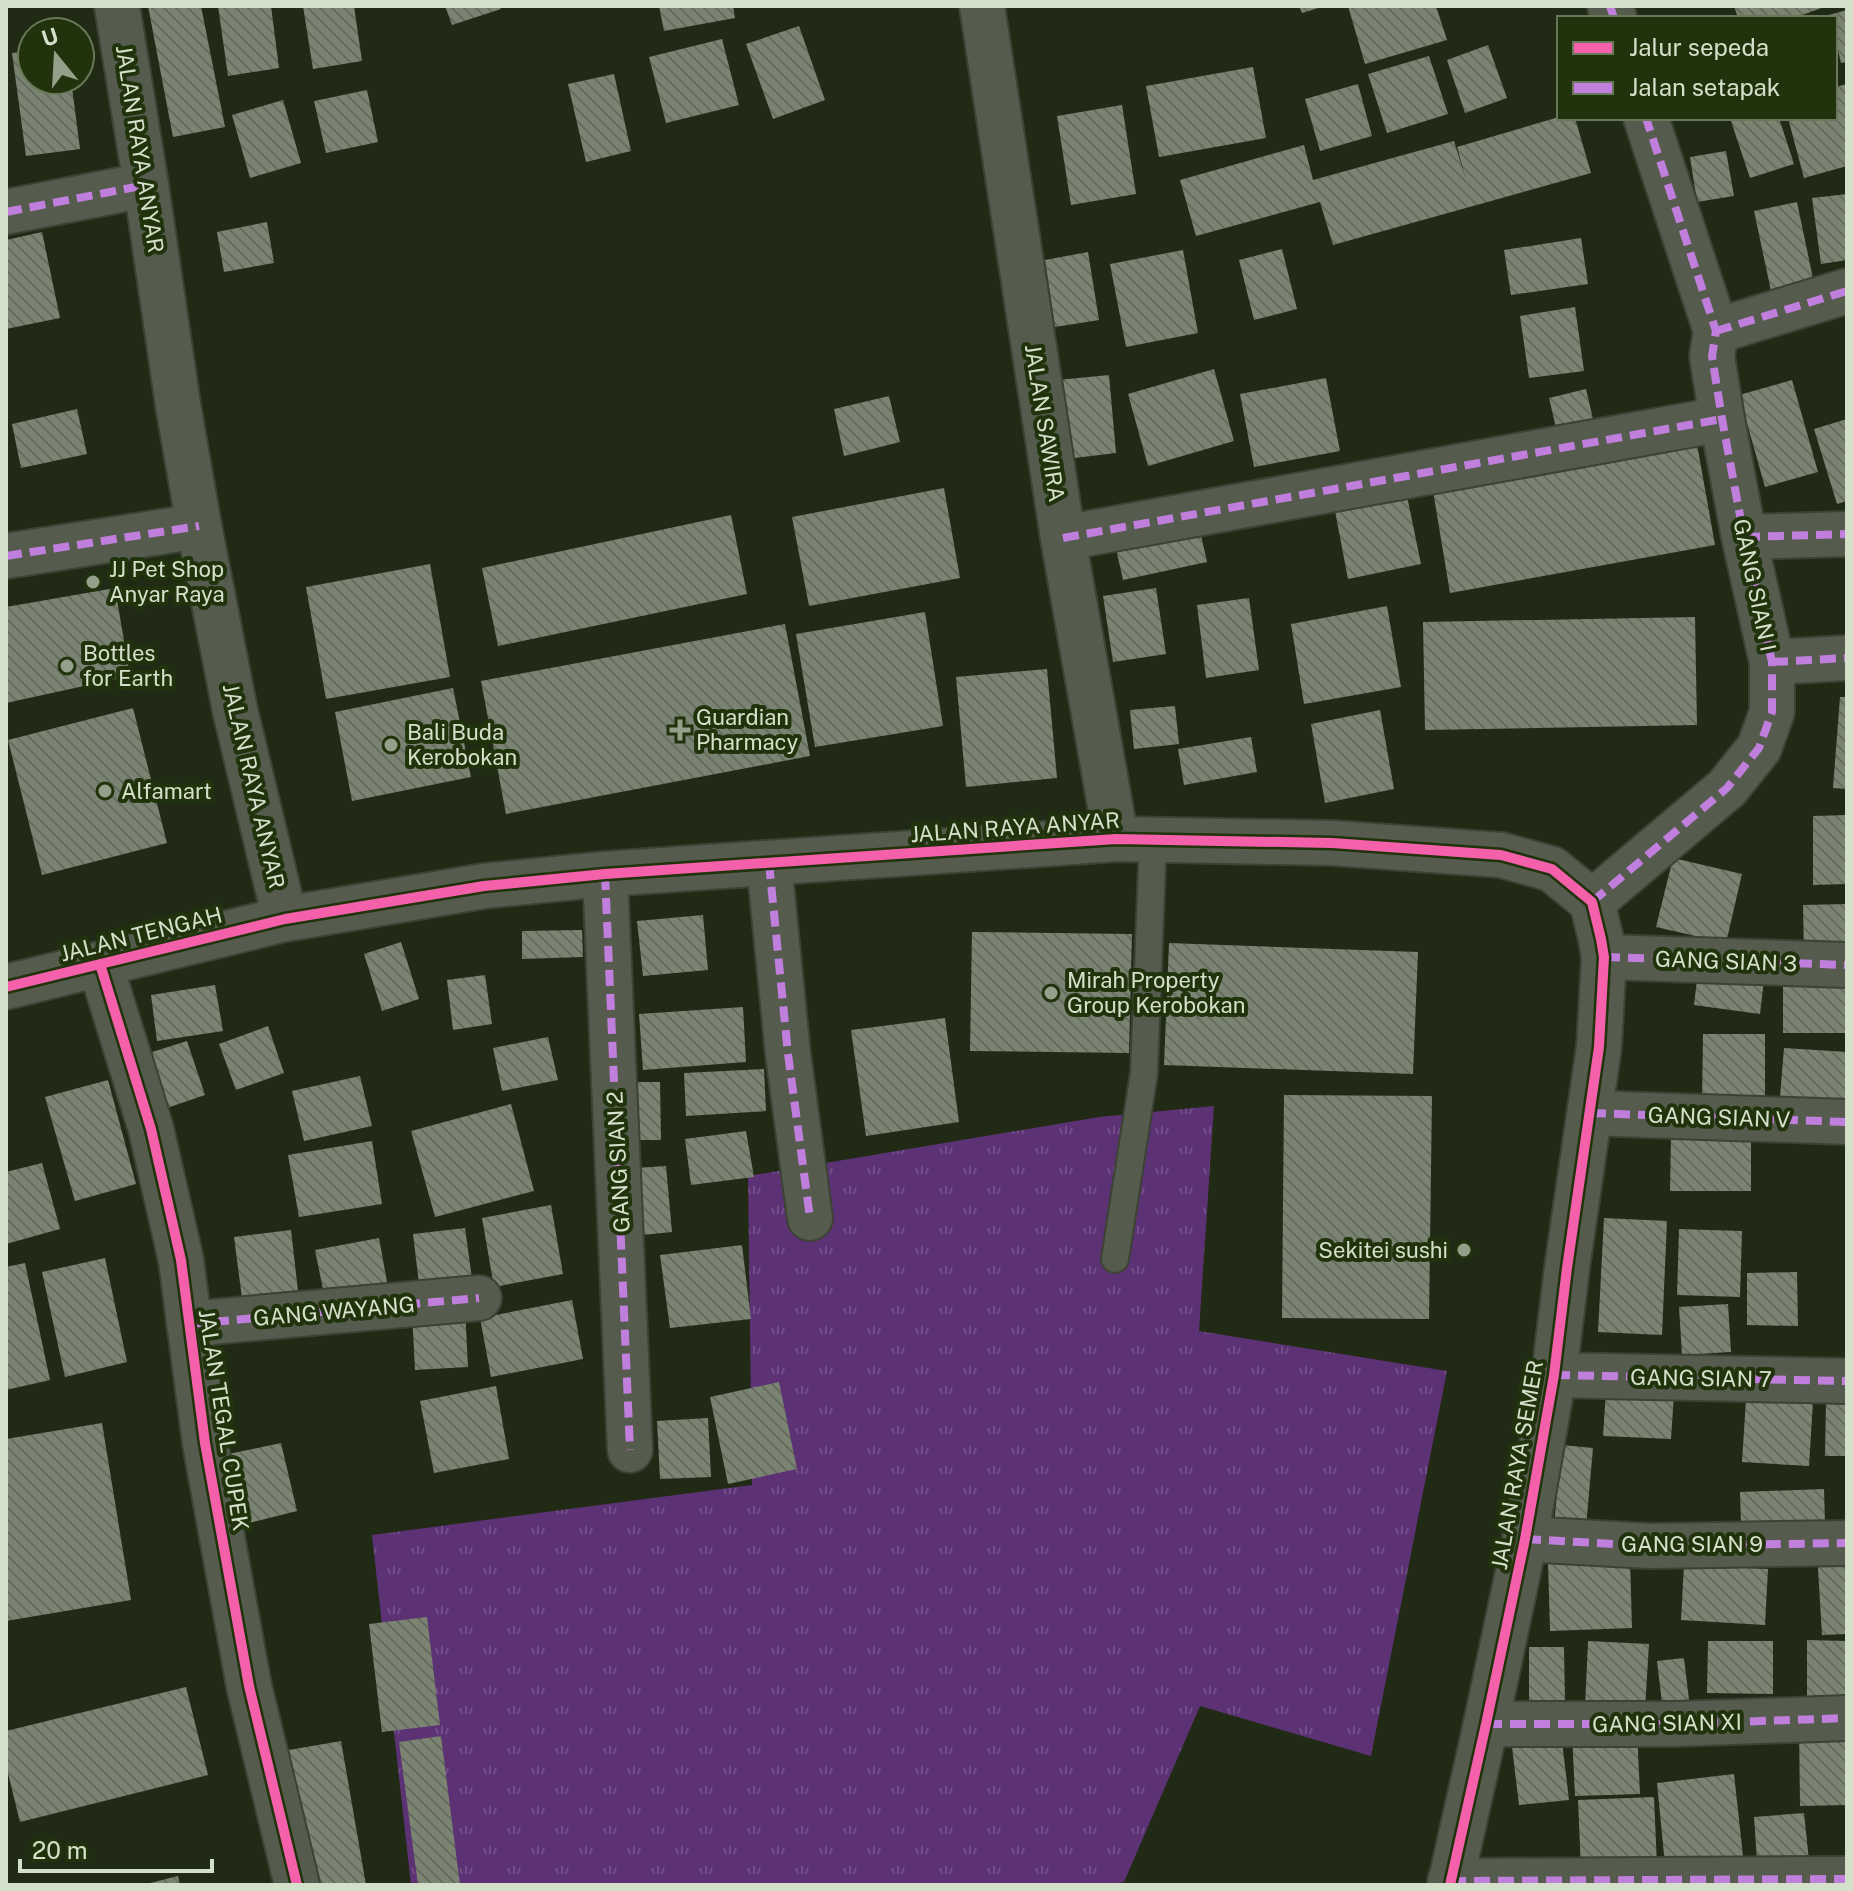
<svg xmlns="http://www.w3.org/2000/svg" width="1853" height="1891" viewBox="0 0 1853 1891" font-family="'Public Sans',sans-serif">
  <defs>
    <pattern id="grass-tufts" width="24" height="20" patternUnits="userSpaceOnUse" patternTransform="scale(2)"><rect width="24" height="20" fill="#5c3274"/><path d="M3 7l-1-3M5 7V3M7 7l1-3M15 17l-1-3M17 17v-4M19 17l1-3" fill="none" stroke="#724f86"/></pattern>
    <pattern id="building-back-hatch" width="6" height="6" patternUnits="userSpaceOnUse" patternTransform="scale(2)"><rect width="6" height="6" fill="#7b8472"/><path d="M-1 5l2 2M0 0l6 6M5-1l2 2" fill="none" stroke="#666d5f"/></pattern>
  </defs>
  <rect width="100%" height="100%" fill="#202a15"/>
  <path fill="url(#grass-tufts)" d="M1214 1106 1199 1331 1447 1371 1371 1756 1200 1706 1124 1882 1102 1885H411L372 1535 752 1485 748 1176 1099 1117Z"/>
  <path fill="url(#building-back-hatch)" d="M148 6H201L225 127 173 137Z
    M218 6H271L279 68 228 76Z
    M303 6H354L362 61 313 69Z
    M445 6H500L501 9 452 25Z
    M659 6H733L735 18 664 31Z
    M1299 6H1322V7L1302 13Z
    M1348 6H1436L1447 40 1365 64Z
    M1734 6H1827L1794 18H1738Z
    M1847 10V62L1841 63 1835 38V18H1830L1829 15Z
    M799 26 825 100 773 119 746 44Z
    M722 39 739 105 666 123 649 57Z
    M1488 45 1507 98 1465 113 1447 60Z
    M32 50V80H71L80 149 26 156 12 53Z
    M1429 56 1448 114 1387 133 1368 74Z
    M1253 67 1266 138 1159 157 1146 86Z
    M614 74 631 151 586 162 568 84Z
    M1358 84 1372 136 1320 151 1305 99Z
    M1847 84V166L1804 178 1788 118H1835V87Z
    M367 90 378 142 326 153 314 101Z
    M283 100 301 163 250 178 232 115Z
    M1122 105 1136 194 1071 205 1057 116Z
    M1559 117 1575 118 1591 173 1333 245 1320 202 1196 236 1180 180 1304 145 1313 180 1454 141 1466 180 1457 147Z
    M1730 118H1779L1794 164 1750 178Z
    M1726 151 1734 196 1697 202 1690 157Z
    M1847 194V260L1821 264 1812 198Z
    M1797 202 1814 283 1771 291 1754 211Z
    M267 222 274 263 224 272 217 232Z
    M42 232 60 318 6 329V240Z
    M1581 238 1588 284 1511 295 1504 250Z
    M1282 249 1297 309 1254 320 1239 260Z
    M1183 250 1198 333 1126 347 1110 264Z
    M1088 252 1099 320 1055 327 1045 260Z
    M1575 307 1584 371 1529 378 1520 316Z
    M1214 369 1234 441 1148 466 1128 394Z
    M1109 375 1116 453 1066 459 1058 380Z
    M1326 378 1340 451 1254 467 1240 394Z
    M1792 380 1818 472 1765 487 1739 395Z
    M1586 389 1593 419 1556 428 1549 398Z
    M889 396 900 442 844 456 834 409Z
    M77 409 87 454 21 468 12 424Z
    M1847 419V501L1837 504 1814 429Z
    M1697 444 1715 545 1450 593 1433 491Z
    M944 488 960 578 809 606 792 517Z
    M1407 496 1421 564 1348 579 1335 511Z
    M731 515 747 594 498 646 482 568Z
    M1199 526 1207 562 1123 580 1115 544Z
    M430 564 450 677 326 699 306 587Z
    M115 588 130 676 6 703V607Z
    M1156 588 1166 654 1113 662 1103 596Z
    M1249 598 1259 670 1206 678 1197 605Z
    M1387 606 1401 687 1304 704 1291 624Z
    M925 612 943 726 815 747 796 634Z
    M1695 617 1697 725 1425 730 1423 622Z
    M785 624 810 756 506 814 481 681Z
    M1047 669 1057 778 966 787 956 677Z
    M453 688 471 777 352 801 335 712Z
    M1840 697H1847V789L1833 788Z
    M1175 706 1179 744 1134 749 1130 710Z
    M133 708 167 843 42 875 8 740Z
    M1380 710 1394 789 1325 803 1311 724Z
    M1251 737 1257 772 1184 785 1178 749Z
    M1847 815V884L1813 885V816Z
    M1673 858 1742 874 1726 943 1656 927Z
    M1847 904V957L1804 958 1803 905Z
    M703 915 708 970 643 976 637 921Z
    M582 930 583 957 522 959V931Z
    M972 932 1132 934 1129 1053 970 1051Z
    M401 942 419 999 382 1011 364 954Z
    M1169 943 1418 952 1413 1074 1164 1065Z
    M1698 971 1764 980 1760 1014 1694 1005Z
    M485 975 492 1024 453 1030 447 980Z
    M1783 978H1847V1033H1783Z
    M215 985 223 1031 157 1041 151 995Z
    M743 1007 746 1062 643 1070 639 1014Z
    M945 1018 959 1122 866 1136 851 1030Z
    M268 1026 284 1073 236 1090 219 1044Z
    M1703 1034H1765V1102L1702 1101Z
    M548 1037 558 1080 502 1091 493 1048Z
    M187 1041 205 1095 167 1108 149 1053Z
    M1784 1048 1847 1052V1102L1780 1097Z
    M764 1069 766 1111 686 1116 684 1073Z
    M360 1076 372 1126 304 1141 292 1091Z
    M108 1080 136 1184 75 1201 45 1097Z
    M632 1082H660L661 1140H632Z
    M1284 1095 1432 1096 1429 1319 1282 1318Z
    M511 1104 534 1191 435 1217 411 1131Z
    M746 1131 754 1177 691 1185 685 1139Z
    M1671 1134H1751V1191H1670Z
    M372 1141 382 1204 299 1217 288 1155Z
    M42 1163 60 1229 6 1244V1172Z
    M666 1166 672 1232 642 1235 636 1168Z
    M551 1205 563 1274 494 1287 482 1218Z
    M1604 1218 1667 1221 1662 1335 1598 1332Z
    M465 1228 473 1286 420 1292 413 1234Z
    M1679 1229 1742 1231 1740 1297 1677 1295Z
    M291 1230 298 1291 242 1298 234 1237Z
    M379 1238 389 1293 326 1304 315 1250Z
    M742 1245 751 1319 670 1328 660 1255Z
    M105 1258 127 1362 65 1377 42 1272Z
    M25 1263 50 1380 6 1390V1267Z
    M1797 1272 1798 1326 1747 1325V1273Z
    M572 1300 583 1359 491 1377 480 1318Z
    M1728 1304 1731 1352 1682 1355 1679 1307Z
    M465 1309 468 1367 415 1370 412 1313Z
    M779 1382 797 1469 728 1484 710 1397Z
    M496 1386 509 1459 434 1473 420 1401Z
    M1606 1390 1674 1394 1671 1439 1603 1436Z
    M1746 1399 1813 1402 1809 1466 1742 1462Z
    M1826 1400H1847V1456H1825Z
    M708 1418 711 1477 660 1479 657 1421Z
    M102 1423 131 1600 6 1621V1439Z
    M281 1443 297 1511 245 1524 229 1454Z
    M1562 1445 1593 1448 1586 1527 1554 1524Z
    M1824 1489 1825 1523 1741 1525 1740 1492Z
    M1847 1551V1634L1822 1635 1817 1552Z
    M1630 1559 1632 1628 1550 1631 1548 1562Z
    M1684 1565 1768 1569 1765 1625 1681 1620Z
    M427 1617 440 1725 382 1732 369 1624Z
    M1807 1640 1847 1641V1708L1807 1707Z
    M1588 1641 1649 1644 1645 1709 1585 1707Z
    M1708 1641H1773V1694L1707 1693Z
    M1529 1647H1564L1565 1703H1529Z
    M1684 1658 1689 1700 1662 1703 1657 1661Z
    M186 1687 208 1775 20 1822 6 1765V1731Z
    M1847 1722V1805L1800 1806 1799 1723Z
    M1637 1731 1640 1794 1575 1796 1572 1733Z
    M441 1736 460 1885H418L399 1742Z
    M341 1741 366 1885H312L289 1750Z
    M1562 1741 1569 1800 1519 1805 1512 1747Z
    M1734 1774 1743 1856 1665 1865 1657 1783Z
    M1654 1797 1657 1866 1581 1870 1578 1800Z
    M1804 1813 1810 1870 1758 1875 1754 1817Z
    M178 1876 180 1885H147L146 1884Z"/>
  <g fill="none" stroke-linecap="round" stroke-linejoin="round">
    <g stroke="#3b4334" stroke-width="30">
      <path id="service" d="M1115 1259 1144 1073 1153 840"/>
    </g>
    <g stroke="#3b4334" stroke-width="48">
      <path id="minor" d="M982 6 1063 538 1116 839
        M1610 6 1614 18
        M6 212 146 185
        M1716 331 1847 291
        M1744 537 1847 534
        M1063 538 1722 419
        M6 556 199 526
        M1772 662 1847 658
        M769 863 788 1054 810 1218
        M605 874 630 1450
        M1592 902 1727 788 1759 748 1772 712V662L1744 537 1722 419 1712 356 1716 331 1646 118
        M1604 957 1847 965
        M100 964 151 1129 181 1260 205 1443 249 1686 297 1885
        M1590 1113 1847 1122
        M189 1324 479 1298
        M1554 1375 1847 1381
        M1525 1539 1650 1546 1847 1543
        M1486 1724H1676L1847 1718
        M1450 1881 1847 1879"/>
    </g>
    <g stroke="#3b4334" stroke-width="48">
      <path id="tertiary" d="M117 6 146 185 178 405 199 526 235 710 285 919
        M6 987 285 919 484 886 605 874 1116 839 1332 843 1501 855 1552 869 1592 902 1601 939 1604 957 1599 1047 1567 1268 1554 1375 1525 1539 1486 1724 1450 1885"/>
    </g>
    <use href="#service" stroke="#555c4d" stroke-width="26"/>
    <use href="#minor" stroke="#555c4d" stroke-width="44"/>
    <use href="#tertiary" stroke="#555c4d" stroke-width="44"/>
    <path stroke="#c07fdc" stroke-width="8" stroke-dasharray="16 8" stroke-linecap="butt" d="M1610 6 1614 18
      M6 212 146 185
      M1716 331 1847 291
      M1744 537 1847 534
      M1063 538 1722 419
      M6 556 199 526
      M1772 662 1847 658
      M769 863 788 1054 810 1218
      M605 874 630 1450
      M1592 902 1727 788 1759 748 1772 712V662L1744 537 1722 419 1712 356 1716 331 1646 118
      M1604 957 1847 965
      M1590 1113 1847 1122
      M189 1324 479 1298
      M1554 1375 1847 1381
      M1525 1539 1650 1546 1847 1543
      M1486 1724H1676L1847 1718
      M1450 1881 1847 1879"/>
    <g stroke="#21330c" stroke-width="15">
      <path id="cycleway" d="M100 964 151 1129 181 1260 205 1443 249 1686 297 1885
        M6 987 285 919 484 886 605 874 1116 839 1332 843 1501 855 1552 869 1592 902 1601 939 1604 957 1599 1047 1567 1268 1554 1375 1525 1539 1486 1724 1450 1885"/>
    </g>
    <use href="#cycleway" stroke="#f560ab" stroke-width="10"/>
  </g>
  <g fill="#95a08b" stroke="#21330c" stroke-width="3">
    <circle cx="93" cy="582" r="8"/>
    <circle cx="67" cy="666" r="8"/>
    <path d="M676 718h8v8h8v8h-8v8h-8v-8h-8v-8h8z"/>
    <circle cx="391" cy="745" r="8"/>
    <circle cx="105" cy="791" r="8"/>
    <circle cx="1051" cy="993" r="8"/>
    <circle cx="1464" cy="1250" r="8"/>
  </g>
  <g text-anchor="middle" stroke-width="8" stroke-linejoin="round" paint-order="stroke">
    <g font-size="22" fill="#d4e0ca" stroke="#21330c">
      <text transform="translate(140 149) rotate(81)" y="8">JALAN RAYA ANYAR</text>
      <text transform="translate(1045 423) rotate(81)" y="8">JALAN SAWIRA</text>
      <text transform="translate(1755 585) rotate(78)" y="8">GANG SIAN I</text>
      <text transform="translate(254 786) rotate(77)" y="8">JALAN RAYA ANYAR</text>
      <text transform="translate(1015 827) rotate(-4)" y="8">JALAN RAYA ANYAR</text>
      <text transform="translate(141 934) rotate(-14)" y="8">JALAN TENGAH</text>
      <text transform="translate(1726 961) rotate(2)" y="8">GANG SIAN 3</text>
      <text transform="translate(1719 1117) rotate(2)" y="8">GANG SIAN V</text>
      <text transform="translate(618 1162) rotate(-93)" y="8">GANG SIAN 2</text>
      <text transform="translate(334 1311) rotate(-5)" y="8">GANG WAYANG</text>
      <text transform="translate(1701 1378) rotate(1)" y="8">GANG SIAN 7</text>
      <text transform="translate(224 1420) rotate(81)" y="8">JALAN TEGAL CUPEK</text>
      <text transform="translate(1517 1465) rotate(-80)" y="8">JALAN RAYA SEMER</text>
      <text x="1692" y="1552">GANG SIAN 9</text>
      <text transform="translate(1667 1723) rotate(-1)" y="8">GANG SIAN XI</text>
    </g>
    <g font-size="22" fill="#d4e0ca" stroke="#21330c" text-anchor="start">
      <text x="109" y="577">JJ Pet Shop<tspan x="109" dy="25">Anyar Raya</tspan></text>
      <text x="83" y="661">Bottles<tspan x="83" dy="25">for Earth</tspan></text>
      <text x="696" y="725">Guardian<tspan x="696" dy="25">Pharmacy</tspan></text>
      <text x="407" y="740">Bali Buda<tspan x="407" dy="25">Kerobokan</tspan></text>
      <text x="121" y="799">Alfamart</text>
      <text x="1067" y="988">Mirah Property<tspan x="1067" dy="25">Group Kerobokan</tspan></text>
      <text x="1448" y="1258" text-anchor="end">Sekitei sushi</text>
    </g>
  </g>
  <rect width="1853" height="1891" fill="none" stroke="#d4e0ca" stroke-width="16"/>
  <rect x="1557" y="16" width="280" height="104" fill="#21330c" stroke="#697858" stroke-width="2"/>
  <rect x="1573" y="42" width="40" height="12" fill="#f560ab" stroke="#697858" stroke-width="2"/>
  <text x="1629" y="56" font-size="24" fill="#d4e0ca">Jalur sepeda</text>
  <rect x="1573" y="82" width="40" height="12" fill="#c07fdc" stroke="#697858" stroke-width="2"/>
  <text x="1629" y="96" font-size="24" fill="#d4e0ca">Jalan setapak</text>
  <g transform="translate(56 56) rotate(342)"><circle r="38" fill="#21330c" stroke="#697858" stroke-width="2"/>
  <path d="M0-6L14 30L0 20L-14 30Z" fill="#95a08b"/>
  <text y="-12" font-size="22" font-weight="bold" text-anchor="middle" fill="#d4e0ca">U</text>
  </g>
  <path d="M20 1859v12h192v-12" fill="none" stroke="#d4e0ca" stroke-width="4"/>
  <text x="32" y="1859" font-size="24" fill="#d4e0ca" stroke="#21330c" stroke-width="6" paint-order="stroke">20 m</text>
</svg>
